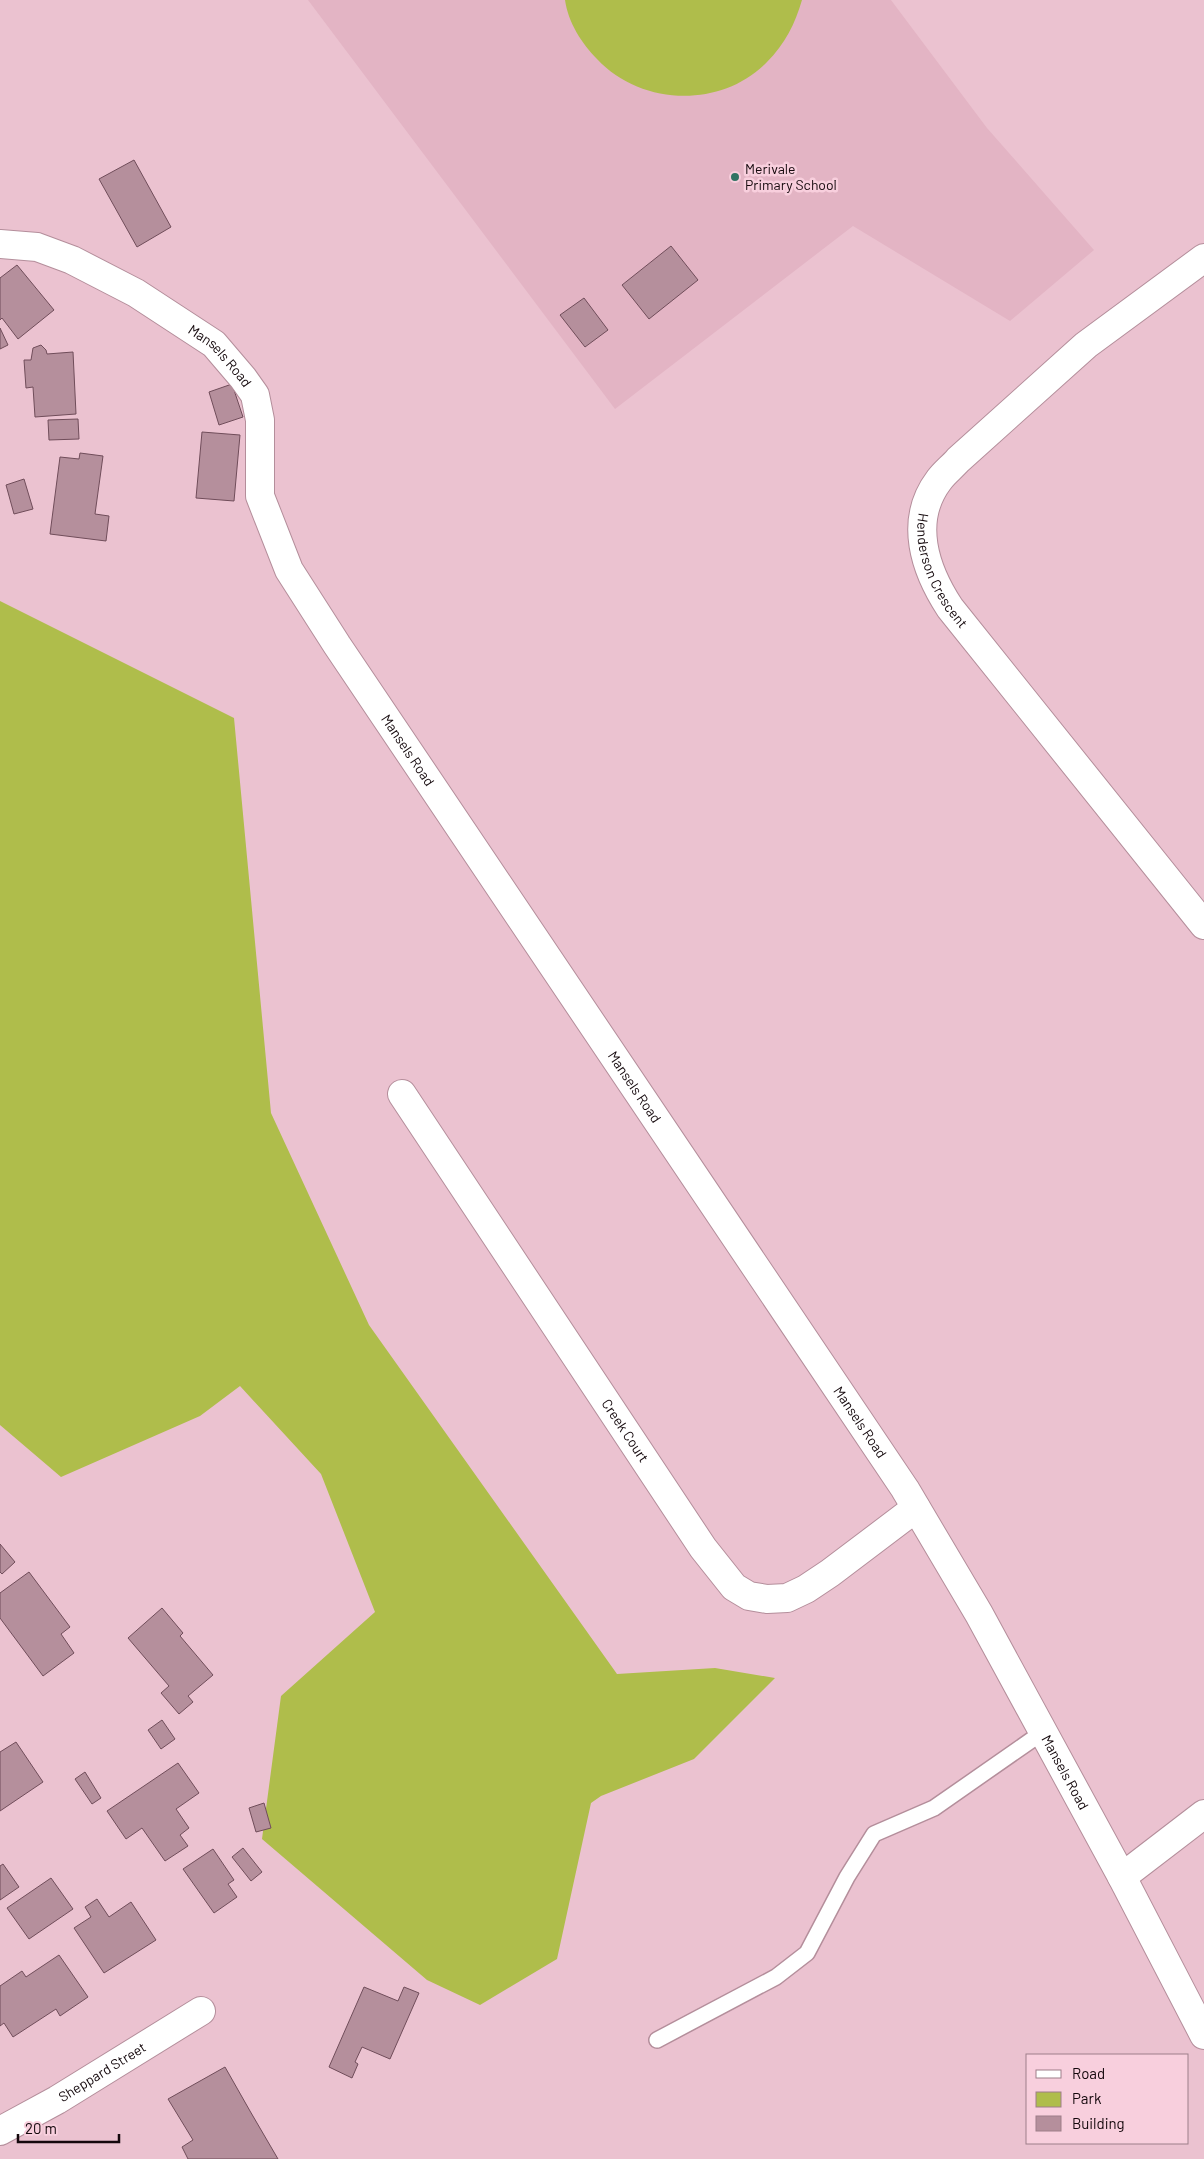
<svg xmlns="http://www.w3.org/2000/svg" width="1204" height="2159" viewBox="0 0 1204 2159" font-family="Barlow,sans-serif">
  <rect width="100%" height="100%" fill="#ebc2d0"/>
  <path fill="#e3b4c4" d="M308 0H891L987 128 1094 250 1010 321 853 226 615 409Z"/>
  <path fill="#afbd4b" d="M565 0H802C795 24 785 44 767 62 721 109 641 106 597 59 582 44 568 22 565 0Z
    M0 601 234 718 271 1113 369 1325 617 1674 715 1668 775 1678 694 1759 601 1796 591 1803 557 1959 480 2005 427 1980 262 1839 281 1696 375 1612 321 1474 240 1386 200 1416 61 1477 0 1425Z"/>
  <path fill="#b58f9c" stroke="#704d5a" d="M134 160 171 227 137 247 99 179Z
    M671 246 698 280 649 319 622 285Z
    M17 265 54 310 18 339 2 318 0 320V278Z
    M584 298 608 330 585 347 560 315Z
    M0 328 8 345 0 349Z
    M41 345 46 350 47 354 73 352 76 414 35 417 33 387 26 388 24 360H31L33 348Z
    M232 384 243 417 219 425 209 392Z
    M78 419 79 439 49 440 48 420Z
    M202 432 240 435 234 501 196 498Z
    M80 453 103 456 95 514 109 516 106 541 50 534 60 457 79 459Z
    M24 479 33 509 14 514 6 485Z
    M0 1544 15 1562 2 1574 0 1572Z
    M29 1572 70 1627 61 1634 74 1653 43 1676 0 1618V1593Z
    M162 1608 183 1633 180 1636 213 1675 188 1696 193 1702 179 1714 161 1693 169 1686 128 1638Z
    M162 1720 175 1739 161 1749 148 1730Z
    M16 1742 43 1782 0 1811V1752Z
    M178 1763 199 1793 176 1809 189 1828 180 1835 188 1846 165 1861 142 1828 126 1839 107 1811Z
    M85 1772 101 1798 92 1804 75 1779Z
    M264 1803 271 1828 256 1832 249 1808Z
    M243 1848 262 1872 251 1881 232 1857Z
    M213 1849 234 1880 228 1884 237 1897 214 1913 183 1869Z
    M3 1864 19 1887 0 1900V1866Z
    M51 1878 73 1909 29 1939 7 1908Z
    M97 1899 109 1917 131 1902 156 1940 104 1973 74 1928 91 1917 85 1907Z
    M59 1955 88 1997 60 2016 56 2009 13 2037 4 2023 0 2026V1986L22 1971 26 1977Z
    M364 1987 398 2001 404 1987 419 1993 390 2059 362 2047 355 2062 358 2064 352 2078 329 2067Z
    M225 2067 250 2111 278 2159H188L182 2147 193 2140 168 2099Z"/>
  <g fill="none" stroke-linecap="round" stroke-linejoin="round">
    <g stroke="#b48e9b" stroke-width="18">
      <path id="service" d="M657 2040 776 1977 807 1953 847 1877 874 1834 934 1808 1043 1732"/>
    </g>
    <g stroke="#b48e9b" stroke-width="30">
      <g id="minor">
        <path id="s1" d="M0 244 37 247 72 260 136 293 214 344 243 378 255 395 260 420V496L289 570 337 645 905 1489 979 1614 1122 1877 1204 2035"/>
        <path id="s2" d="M1204 258 1086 345 958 460C952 467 944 473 939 480 908 521 925 570 950 608L1204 925"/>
        <path id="s3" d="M402 1094 703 1548 734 1587 749 1596 767 1599 787 1598 806 1589 830 1573 916 1508"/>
        <path d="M1122 1877 1204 1814"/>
        <path id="s4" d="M0 2131 57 2100 201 2011"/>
      </g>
    </g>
    <use href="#service" stroke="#fff" stroke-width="15"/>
    <use href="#minor" stroke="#fff" stroke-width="28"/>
  </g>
  <circle fill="#317363" stroke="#f8cfdd" stroke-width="2" cx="735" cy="177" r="5"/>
  <g text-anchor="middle" stroke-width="5" stroke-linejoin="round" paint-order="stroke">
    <g font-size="14" fill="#14080c" stroke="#f8cfdd" text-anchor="start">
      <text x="745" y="174">Merivale<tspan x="745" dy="16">Primary School</tspan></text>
    </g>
    <g font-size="14" fill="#14080c" stroke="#f8cfdd">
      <text dy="5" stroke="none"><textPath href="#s1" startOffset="252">Mansels Road</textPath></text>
      <text dy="5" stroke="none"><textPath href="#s2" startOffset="445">Henderson Crescent</textPath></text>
      <text dy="5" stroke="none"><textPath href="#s1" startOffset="702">Mansels Road</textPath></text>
      <text dy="5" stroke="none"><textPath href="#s1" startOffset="1108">Mansels Road</textPath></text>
      <text dy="5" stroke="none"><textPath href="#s1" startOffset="1512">Mansels Road</textPath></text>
      <text dy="5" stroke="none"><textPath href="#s3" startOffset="404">Creek Court</textPath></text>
      <text dy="5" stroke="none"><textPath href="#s1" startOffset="1918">Mansels Road</textPath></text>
      <text dy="5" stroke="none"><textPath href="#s4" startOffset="118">Sheppard Street</textPath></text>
    </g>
  </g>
  <rect x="1026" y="2054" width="162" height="90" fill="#f8cfdd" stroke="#9d7f89"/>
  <rect x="1036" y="2070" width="25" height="8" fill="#ffffff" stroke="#9d7f89"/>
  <text x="1072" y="2079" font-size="15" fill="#14080c">Road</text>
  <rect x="1036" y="2092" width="25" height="15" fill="#afbd4b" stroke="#9d7f89"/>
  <text x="1072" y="2104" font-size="15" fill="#14080c">Park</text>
  <rect x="1036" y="2116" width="25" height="15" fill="#b58f9c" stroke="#9d7f89"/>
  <text x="1072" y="2129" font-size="15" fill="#14080c">Building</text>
  <path d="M18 2134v8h101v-8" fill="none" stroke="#14080c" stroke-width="2.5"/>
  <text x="25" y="2134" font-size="15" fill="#14080c" stroke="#f8cfdd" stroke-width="4" paint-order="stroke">20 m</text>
</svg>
